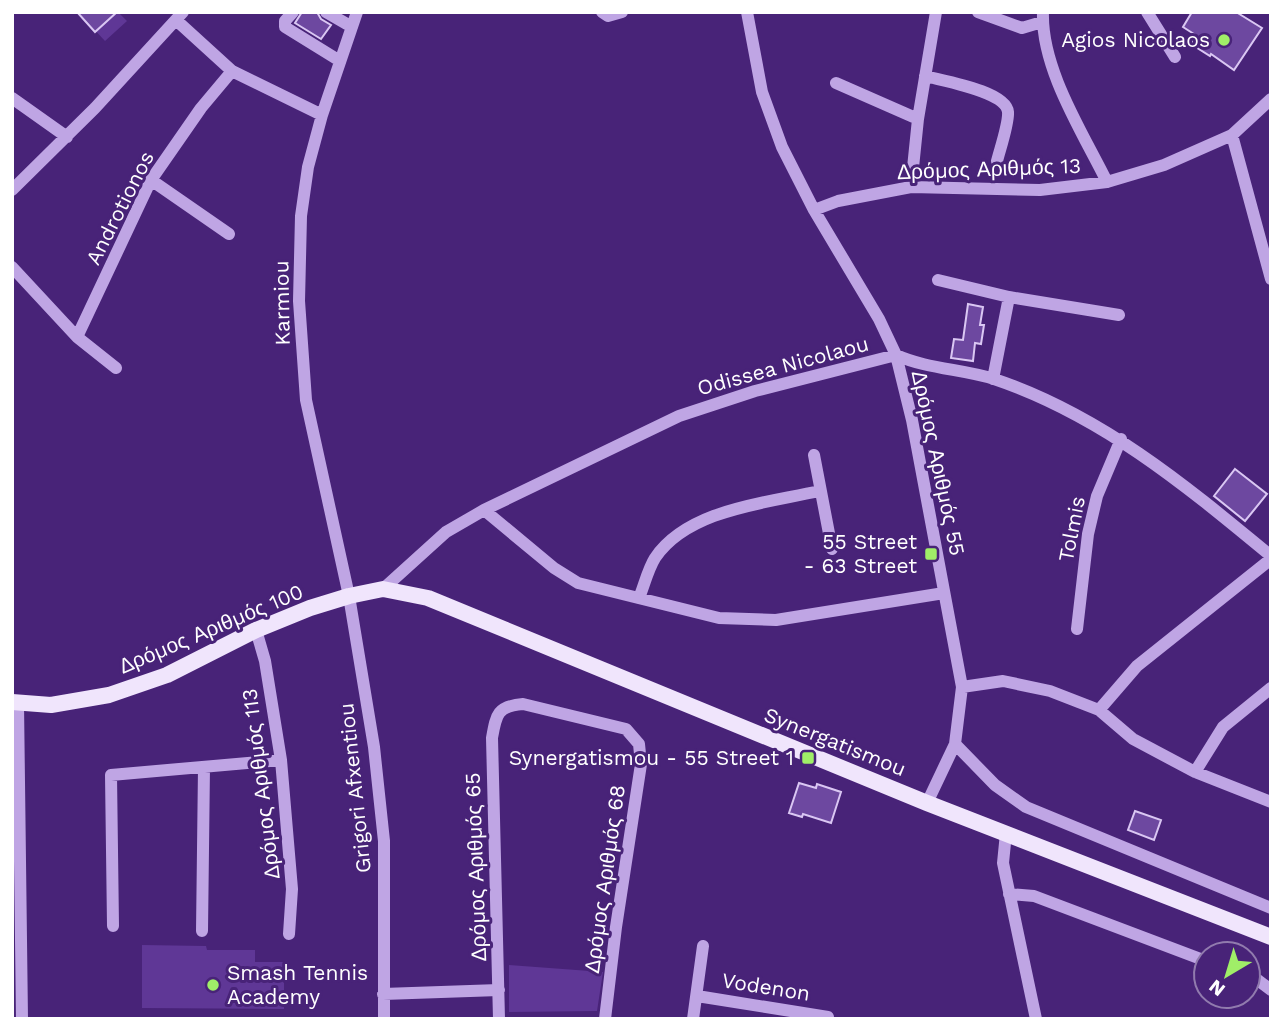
<svg xmlns="http://www.w3.org/2000/svg" width="1283" height="1031" viewBox="0 0 1283 1031" font-family="'Work Sans',sans-serif">
  <rect width="100%" height="100%" fill="#482378"/>
  <path fill="#5f3796" d="M78 12H118L127 21 105 41Z
    M142 945 206 946 207 950H255V962H284V1009L142 1008Z
    M509 965 603 972 597 1011 509 1012Z"/>
  <path fill="#6d48a0" stroke="#dac7f3" stroke-width="2" d="M77 12H117L95 32Z
    M302 12H317L321 19 331 25 321 39 295 23Z
    M1192 12H1236L1262 28 1234 70 1211 54 1210 56 1191 44 1197 36 1183 27Z
    M968 304 983 307 980 325H984L981 344 975 343 973 361 951 358 954 339 963 340Z
    M1235 469 1267 494 1245 521 1214 496Z
    M799 783 816 788 817 784 841 792 831 823 803 814 802 817 789 813Z
    M1135 811 1161 820 1154 840 1128 830Z"/>
  <g fill="none" stroke-linecap="round" stroke-linejoin="round">
    <path stroke="#bfa5e4" stroke-width="12" d="M293 12 285 21V27L340 61
      M326 12 352 27
      M357 12 322 115 308 167 301 216 299 301 306 400 349 596 374 747 384 841V1019
      M602 12 608 16 622 12
      M747 12 762 92 782 147 814 210 879 319 896 355 912 420 962 687 955 744 927 803
      M978 12 1022 28 1042 22
      M1043 12C1041 69 1083 133 1107 182
      M1147 12 1175 57
      M176 20 232 71 322 115
      M925 76C943 81 1006 91 1008 112 1009 123 1000 149 997 161
      M836 83 918 119
      M12 98 67 137
      M1232 135 1271 279
      M151 180 229 234
      M911 187 918 119 936 12
      M12 190 95 108 183 12
      M814 210 838 201 911 187 1040 190 1107 182 1164 165 1232 135 1271 99
      M12 267 77 337 116 368
      M938 280 1009 297 1119 315
      M77 337 151 180 201 108 232 71
      M993 379 1009 297
      M814 455 832 549
      M484 510 554 568 578 583 719 618 776 620 944 593
      M383 589 446 532 484 510 679 416 755 391 896 355C927 369 962 369 994 379 1101 415 1185 485 1271 556
      M639 598C644 586 648 569 655 558 688 509 767 503 819 491
      M1077 629 1088 534 1097 496 1121 439
      M256 630 265 661 281 760 292 889 289 934
      M962 687 1003 681 1050 691 1099 710 1133 739 1195 772 1271 802
      M18 703 22 1019
      M1099 710 1137 666 1271 559
      M955 744 995 785 1026 807 1271 908
      M1195 772 1223 727 1271 688
      M1006 833 1003 863 1036 1019
      M1009 894 1034 896 1206 961
      M113 926 111 775 281 760
      M202 931 204 767
      M1248 977 1259 981 1271 990
      M383 994 499 990
      M697 996 828 1017
      M499 1019 492 738C496 715 497 706 523 704L626 729 639 744 641 764 616 927 605 1019
      M693 1019 703 946"/>
    <path stroke="#f0e5fc" stroke-width="16" d="M12 702 51 705 109 695 167 675 256 630 310 608 349 596 383 589 428 598 927 803 1271 937"/>
  </g>
  <g fill="#a0ee68" stroke="#482378" stroke-width="2.5">
    <circle cx="1224" cy="40" r="7"/>
    <rect x="924" y="547" width="14" height="14" rx="3.5"/>
    <rect x="801" y="751" width="14" height="14" rx="3.5"/>
    <circle cx="213" cy="985" r="7"/>
  </g>
  <g text-anchor="middle" stroke-width="6" stroke-linejoin="round" paint-order="stroke">
    <g font-size="21" fill="#fff" stroke="#482378" text-anchor="end">
      <text x="1210" y="47">Agios Nicolaos</text>
      <text x="917" y="549">55 Street<tspan x="917" dy="24">- 63 Street</tspan></text>
      <text x="794" y="765">Synergatismou - 55 Street 1</text>
      <text x="227" y="980" text-anchor="start">Smash Tennis<tspan x="227" dy="24">Academy</tspan></text>
    </g>
    <g font-size="21" fill="#fff" stroke="#482378">
      <text transform="translate(989 169) rotate(-2)" y="7">Δρόμος Αριθμός 13</text>
      <text transform="translate(120 208) rotate(-63)" y="7">Androtionos</text>
      <text transform="translate(282 303) rotate(-91)" y="7">Karmiou</text>
      <text transform="translate(783 366) rotate(-15)" y="7">Odissea Nicolaou</text>
      <text transform="translate(938 463) rotate(78)" y="7">Δρόμος Αριθμός 55</text>
      <text transform="translate(1072 529) rotate(-79)" y="7">Tolmis</text>
      <text transform="translate(211 629) rotate(-23)" y="7">Δρόμος Αριθμός 100</text>
      <text transform="translate(835 742) rotate(22)" y="7">Synergatismou</text>
      <text transform="translate(261 784) rotate(-97)" y="7">Δρόμος Αριθμός 113</text>
      <text transform="translate(355 788) rotate(-96)" y="7">Grigori Afxentiou</text>
      <text transform="translate(476 867) rotate(-92)" y="7">Δρόμος Αριθμός 65</text>
      <text transform="translate(605 879) rotate(-82)" y="7">Δρόμος Αριθμός 68</text>
      <text transform="translate(766 987) rotate(9)" y="7">Vodenon</text>
    </g>
  </g>
  <rect width="1283" height="1031" fill="none" stroke="#ffffff" stroke-width="28"/>
  <g transform="translate(1227 975) rotate(218)"><circle r="33" fill="#482378" stroke="#917bae" stroke-width="2"/>
  <path d="M0-5L12 26L0 18L-12 26Z" fill="#a0ee68"/>
  <text y="-10" font-size="19" font-weight="bold" text-anchor="middle" fill="#ffffff">N</text>
  </g>
</svg>
